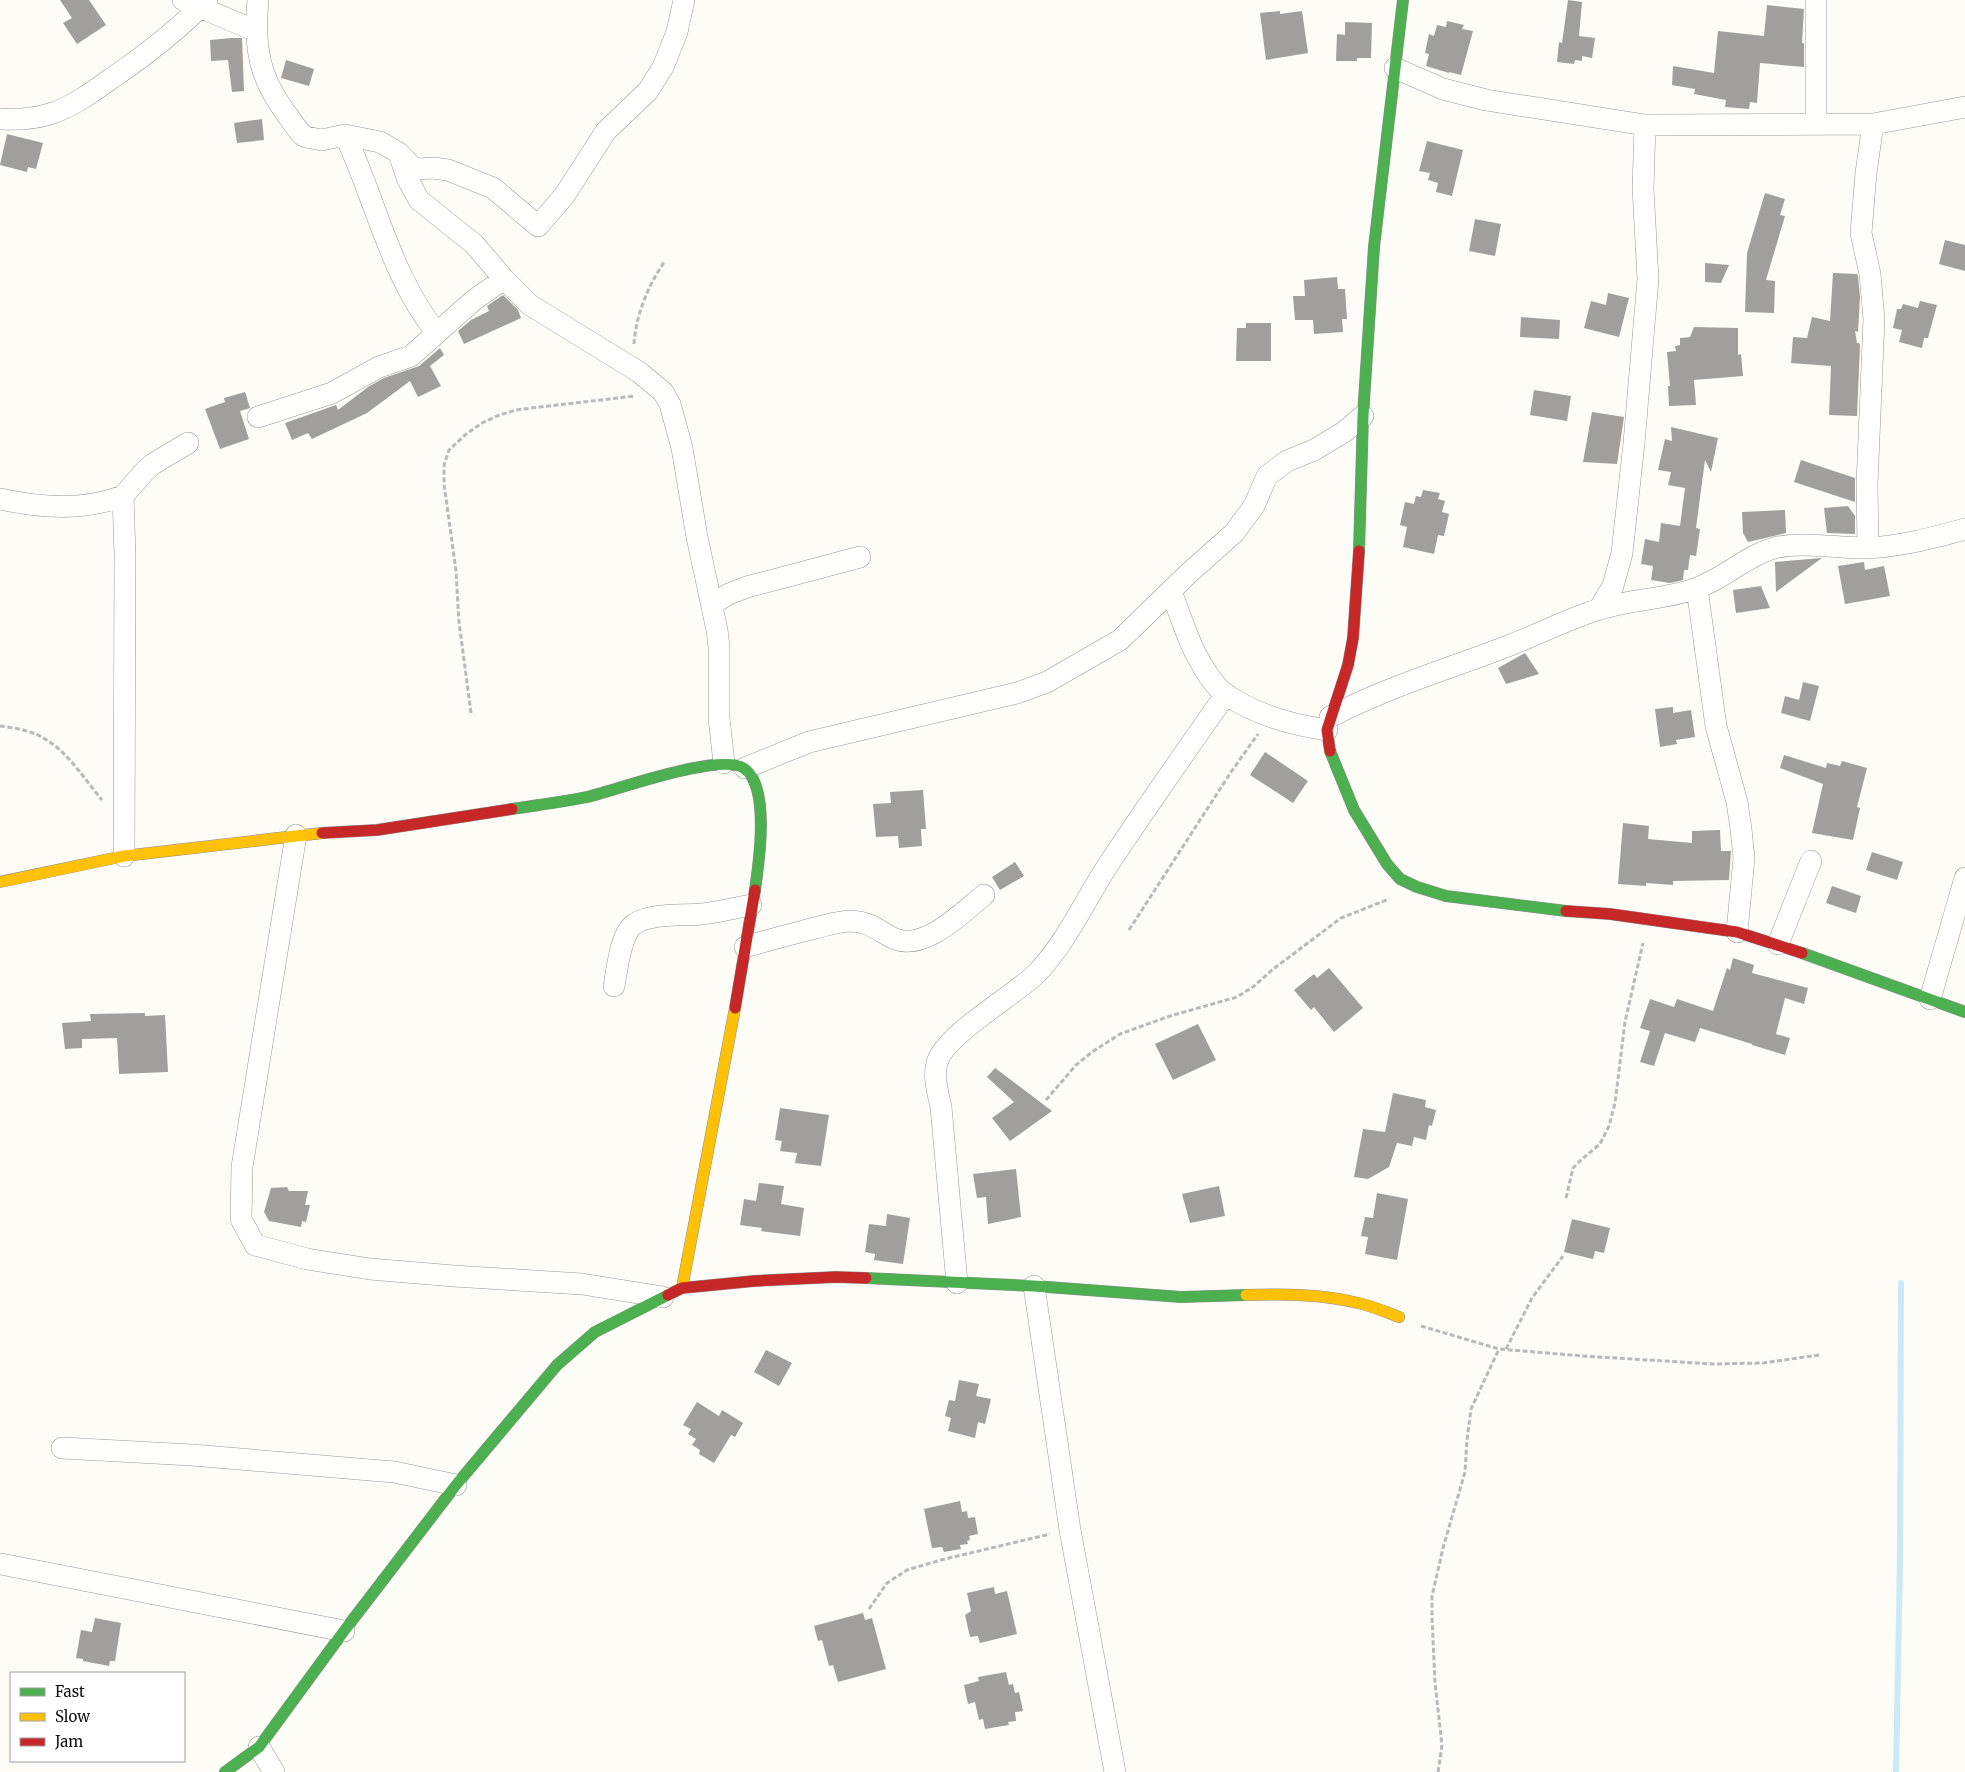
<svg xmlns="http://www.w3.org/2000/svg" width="1965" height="1772" viewBox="0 0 1965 1772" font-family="Merriweather,serif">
  <rect width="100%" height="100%" fill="#fdfcf7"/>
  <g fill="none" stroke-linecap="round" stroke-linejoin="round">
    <path stroke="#cde8f7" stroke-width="6" d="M1896 1772 1900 1562 1901 1283"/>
  </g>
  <path fill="#a19f9c" d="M60 0H89L106 25 77 44 63 23 72 18Z
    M1568 0 1582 2 1579 36 1595 38 1592 58 1582 56V61L1575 60 1574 64 1557 62 1559 42 1562 43Z
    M1767 5 1804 9 1802 43H1804V67L1760 63 1757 103 1750 102 1749 109 1725 107 1726 100 1694 94 1695 89 1672 85 1673 66 1714 73 1718 31 1764 36Z
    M1280 11V14L1302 11 1308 53 1266 60 1260 13Z
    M1447 21 1464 25 1462 29 1473 31 1461 75 1449 72V73L1426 66 1429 54 1425 53 1429 34 1434 36 1437 25 1446 27Z
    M1345 22 1372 23 1371 58H1357V61H1336L1337 34 1345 35Z
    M232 38H242L244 91 232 92 228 60 211 61 210 40Z
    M286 60 314 69 309 86 281 78Z
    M262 119 264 140 237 143 234 123Z
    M7 134 43 143 36 169 28 167 27 172 0 165Z
    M1427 141 1463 150 1452 196 1436 192 1438 183 1428 180 1430 173 1419 171Z
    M1765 193 1785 199 1780 215 1785 216 1766 280 1775 281 1774 313 1745 312 1747 253Z
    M1475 219 1501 224 1495 256 1469 251Z
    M1945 240 1965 245V271L1939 264Z
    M1705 263 1729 265 1721 283 1705 282Z
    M1833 273 1857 274 1858 276 1860 297 1858 332 1855 331 1857 343H1859L1860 345 1857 416 1829 415 1831 366 1791 363 1793 337 1807 338 1812 317 1830 321Z
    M1337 277 1338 289H1345L1347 319H1342L1343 332 1314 334 1313 320H1295L1293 296H1305L1304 280Z
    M1608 293 1629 298 1619 337 1584 328 1591 301 1606 305Z
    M503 295 518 310 521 318 464 344 458 331 471 320 489 311 487 306Z
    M1920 301 1937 305 1928 338H1924L1922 348 1899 342 1902 330 1893 328 1897 309H1901L1903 304 1918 308Z
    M1521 317 1560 320 1559 339 1520 337Z
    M1246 323H1271V361H1236L1237 328H1246Z
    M1694 327 1738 328V355L1741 354 1743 376 1694 380 1696 405 1669 406 1668 386H1670L1667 352 1676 351 1675 346 1680 345V338L1690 337Z
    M440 348 444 355 430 366 441 386 418 397 410 381 367 413 312 439 308 433 292 440 285 423 336 405 338 410 368 387 384 378 419 366Z
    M1534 390 1571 396 1567 421 1530 415Z
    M245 392 250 408 240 411 249 439 220 449 205 409 225 402 224 398Z
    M1592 412 1624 417 1617 464 1583 462Z
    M1671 427 1718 438 1711 472 1705 460 1696 528 1700 529 1696 556 1690 555 1688 570H1684L1683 580 1670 583 1651 580 1653 566 1641 564 1645 539 1659 542 1661 523 1680 526 1685 488 1668 485 1671 472 1658 470 1665 439 1672 441Z
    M1801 460 1855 478V502L1794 482Z
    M1423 490 1440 493 1438 499 1445 501 1442 512 1449 514 1444 536 1438 535 1434 554 1403 547 1407 527 1400 525 1405 502 1414 504 1416 496 1421 497Z
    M1848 506 1855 516V534L1827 533 1824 508Z
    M1785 510 1786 533 1748 542 1743 533 1742 512Z
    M1821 558H1822L1776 592 1775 562Z
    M1864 562 1865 570 1884 566 1890 596 1845 604 1838 566Z
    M1761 586 1770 608 1736 613 1733 590Z
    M1525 653 1539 674 1506 684 1498 668Z
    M1803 682 1819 686 1810 721 1781 713 1785 696 1799 700Z
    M1673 707V713L1691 710 1695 737 1676 740 1677 744 1660 747 1655 709Z
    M1265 752 1308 781 1293 803 1250 775Z
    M1784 755 1826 768 1827 763 1840 766 1842 761 1867 768 1857 807 1860 808 1853 840 1812 833 1823 784 1780 768Z
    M923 790 926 829H921L922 846 899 848 898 836 876 837 873 804 891 803 890 792Z
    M1623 823 1649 826 1648 839 1692 843V831L1720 830 1721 851H1731L1729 880 1673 881V885L1646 883V886L1618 884Z
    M1872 852 1903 862 1897 880 1866 870Z
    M1015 862 1024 876 1000 890 992 877Z
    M1832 886 1861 896 1856 913 1826 903Z
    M1733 958 1754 965 1752 973 1808 988 1804 1004 1785 998 1776 1034 1790 1038 1785 1055 1752 1045V1044L1700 1028 1695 1042 1665 1033 1654 1066 1640 1062 1650 1031 1640 1028 1650 999 1674 1007 1677 999 1713 1011 1727 968 1730 970Z
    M1329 968 1363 1008 1334 1032 1314 1007 1311 1010 1294 990 1314 974 1317 978Z
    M145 1013V1016L165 1015 168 1072 119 1074 117 1038 82 1039V1048L65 1049 62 1023 91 1021 90 1014Z
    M1198 1024 1216 1060 1173 1080 1155 1044Z
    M995 1068 1052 1111 1010 1141 992 1118 1014 1102 987 1077Z
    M1393 1093 1426 1100 1425 1107 1436 1110 1432 1126 1429 1125 1426 1140 1414 1137 1412 1146 1397 1143 1389 1167 1368 1179 1354 1177 1363 1129 1385 1132Z
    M780 1108 829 1115 821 1166 795 1163 797 1153 780 1151 782 1141 775 1140Z
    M1016 1169 1021 1217 988 1224 986 1197 977 1198 973 1174Z
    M759 1183 784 1186 781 1204 804 1208 800 1236 761 1231 762 1228 740 1225 744 1199 756 1201Z
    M1219 1186 1225 1216 1190 1223 1182 1194Z
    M287 1187 289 1191H308L305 1205H310L306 1222 302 1221 301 1227 269 1221 264 1212 271 1188Z
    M1377 1193 1408 1199 1397 1260 1365 1254 1368 1237 1361 1236 1365 1217 1373 1218Z
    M887 1214 910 1218 903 1264 874 1260 875 1254 865 1252 869 1224 886 1226Z
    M1572 1219 1610 1228 1604 1253 1595 1251 1593 1259 1564 1252Z
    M766 1350 792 1363 779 1386 754 1372Z
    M959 1380 979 1384 976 1396 991 1399 985 1424 978 1422 975 1438 948 1431 951 1418 945 1416 949 1400 955 1401Z
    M697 1402 719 1416 722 1410 743 1423 735 1437 731 1435 714 1463 699 1454 700 1450 692 1445 696 1439 688 1434 691 1429 683 1425Z
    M960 1501 962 1512 967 1511 968 1518 975 1517 978 1534 969 1536 970 1540 967 1541 968 1544 960 1545 961 1549 944 1552 942 1547 932 1548 924 1509Z
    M994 1587 995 1594 1007 1591 1017 1634 980 1643 978 1636 970 1637 965 1615 971 1611 967 1593Z
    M863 1613 865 1620 872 1618 886 1669 838 1682 833 1665 829 1666 822 1640 818 1641 814 1626Z
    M95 1618 121 1623 115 1661H110L109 1666 83 1661V1659L76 1658 81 1630 92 1632Z
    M1006 1672 1009 1685 1013 1684 1015 1693 1019 1692 1023 1711 1015 1712 1016 1721 1008 1722 1009 1725 985 1729 983 1719 979 1720 975 1702 968 1704 964 1685 979 1681 978 1677Z"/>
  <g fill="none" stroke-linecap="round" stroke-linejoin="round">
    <g stroke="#979795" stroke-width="22">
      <path id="street" d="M183 0 256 31
        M258 0C255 33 256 64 273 93 281 108 292 121 301 134L306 137 322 140 345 135 380 142 399 153 412 167 418 169 433 168 448 170 493 188 538 226 564 196 606 131 648 91 663 67 677 32 684 0
        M1816 0V123
        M1395 68 1443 89 1486 100 1645 125 1873 124 1965 107
        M0 119C18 120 35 119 53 113 75 105 94 91 112 78 146 55 178 30 207 0
        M345 135C376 201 391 277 437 333
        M399 153 407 178 419 200 474 244 504 279 530 305 639 372 663 392 670 404 682 448 697 537 717 630 719 647V718L724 763
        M258 417 332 393 379 367 411 356 474 300 504 279
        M0 499C42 508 82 511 123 496
        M1868 548 1867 484 1874 319 1870 274 1861 233 1866 173 1873 124
        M1697 588 1716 726 1737 802 1741 829 1744 858 1737 932
        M1171 592C1180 613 1186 636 1197 656 1204 669 1214 687 1227 695 1256 715 1293 725 1327 730
        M712 604 729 594 747 587 860 557
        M1599 609 1613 586 1622 553 1634 443 1648 279 1643 188 1645 125
        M1330 717C1389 686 1452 668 1513 644 1541 633 1568 619 1597 610 1629 599 1665 600 1697 588 1725 578 1746 556 1774 548 1801 541 1837 548 1865 548 1899 547 1932 538 1965 529
        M745 768 809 742 1017 693 1047 682 1120 640 1189 573 1234 533 1254 506 1267 476 1287 461 1314 450 1344 432 1363 416
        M296 835 242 1167 241 1219 255 1245 307 1259 370 1269 454 1276 582 1284 663 1297
        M124 856 125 554 123 496 145 471 153 464 188 443
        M1778 944 1811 861
        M745 947C768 940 792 934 815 928 828 925 839 921 853 921 870 922 880 932 895 939 925 951 963 912 984 895
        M614 986C617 970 620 939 631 927 645 912 683 916 702 914 718 912 735 908 751 905
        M1930 999 1965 878
        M957 1283 941 1107C938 1093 933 1077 937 1063 944 1035 1014 996 1037 973 1070 938 1087 895 1114 856 1150 802 1188 748 1226 694
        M1034 1286 1070 1530 1115 1772
        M62 1448 192 1455 394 1472 456 1485
        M1 1564 344 1631
        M259 1747 274 1772"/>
    </g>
    <g stroke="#8e8d8b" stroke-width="12">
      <path id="fast" d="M1359 551 1363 416 1374 247 1403 0
        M1330 751 1354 810 1387 864 1400 879 1417 887 1446 896 1566 911
        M512 809C537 805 563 802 587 797 617 790 722 751 745 769 770 788 759 862 755 890
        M1802 953 1965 1012
        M866 1278 1034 1286 1181 1297 1246 1295
        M225 1772 259 1747 344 1631 456 1485 557 1365 595 1332 668 1295"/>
    </g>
    <g stroke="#8e8d8b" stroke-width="12">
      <path id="slow" d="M0 882 124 856 322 833
        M682 1288 735 1008
        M1246 1295C1284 1294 1321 1294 1358 1303 1372 1306 1386 1312 1399 1317"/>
    </g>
    <g stroke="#8e8d8b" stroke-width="12">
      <path id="jam" d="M1330 751 1327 730 1348 665 1353 638 1359 551
        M322 833 377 830 512 809
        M1566 911 1610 914 1737 932 1802 953
        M735 1008 755 890
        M668 1295 682 1288 754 1281 836 1277 866 1278"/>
    </g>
    <path stroke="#b9b9b8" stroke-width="3" stroke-dasharray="5 2.5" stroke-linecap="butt" d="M634 344C636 315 648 285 665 261
      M471 713 459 622 456 571 444 484V465L449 450 465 435 482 423 497 416 516 410 540 407 635 396
      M0 726C10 727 21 729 30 732 63 743 81 775 102 800
      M1129 930 1231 772 1258 734
      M1046 1100 1076 1065 1092 1052 1120 1034 1170 1016 1237 997 1253 987 1272 970 1341 918 1389 899
      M1566 1198 1573 1168 1581 1160 1600 1144 1609 1126 1615 1103 1625 1022 1643 943
      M1421 1326 1499 1349 1583 1356 1713 1364 1763 1363 1819 1355
      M1506 1349 1532 1298 1563 1256
      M869 1609 887 1583 907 1570 941 1560 1050 1534
      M1438 1772 1442 1745 1435 1683 1432 1617V1596L1443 1548 1465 1472 1467 1440 1471 1409 1499 1349"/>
    <use href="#street" stroke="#fffffe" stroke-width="21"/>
    <use href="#fast" stroke="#4caf50" stroke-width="11"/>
    <use href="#slow" stroke="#ffc107" stroke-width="11"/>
    <use href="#jam" stroke="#c62828" stroke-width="11"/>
  </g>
  <rect x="10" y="1672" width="175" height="90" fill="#ffffff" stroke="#a0a0a0"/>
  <rect x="20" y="1688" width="25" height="8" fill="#4caf50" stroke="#a0a0a0"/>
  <text x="55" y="1697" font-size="15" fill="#111111">Fast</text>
  <rect x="20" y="1713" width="25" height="8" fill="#ffc107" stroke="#a0a0a0"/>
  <text x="55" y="1722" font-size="15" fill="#111111">Slow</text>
  <rect x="20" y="1738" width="25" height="8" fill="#c62828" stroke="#a0a0a0"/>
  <text x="55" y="1747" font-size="15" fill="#111111">Jam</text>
</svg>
